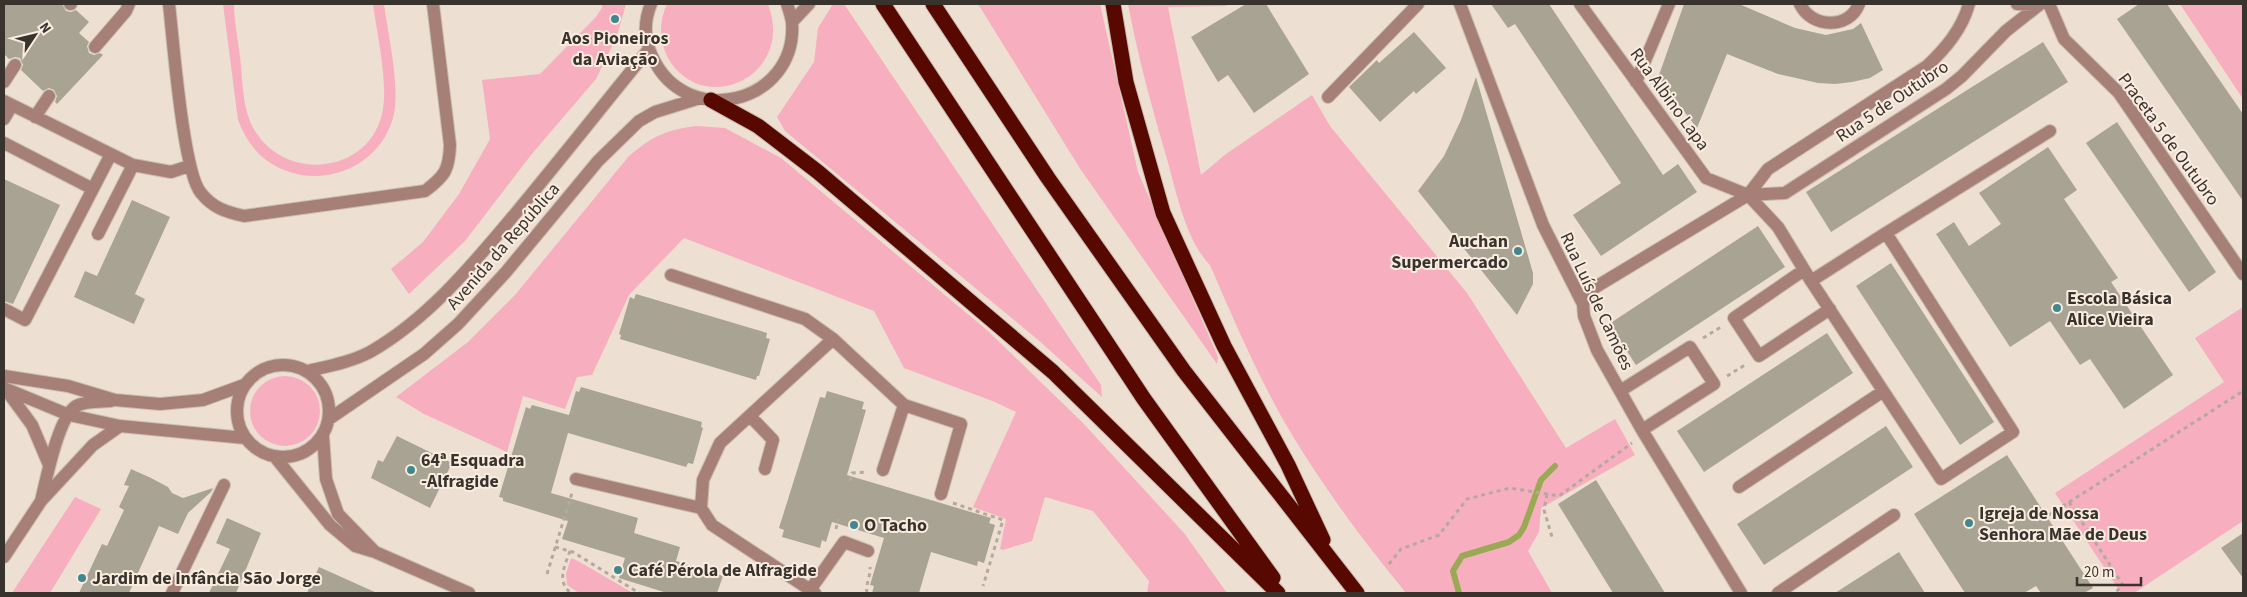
<svg xmlns="http://www.w3.org/2000/svg" width="2247" height="597" viewBox="0 0 2247 597" font-family="'Source Sans 3',sans-serif">
  <rect width="100%" height="100%" fill="#eedfd3"/>
  <path fill="#f7aebe" d="M223 4H234C234 21 238 39 240 57 243 81 242 110 255 131 286 182 368 174 382 114 389 85 377 34 373 4H384C388 35 401 88 393 118 377 175 304 195 260 155 250 145 243 133 238 120Z
    M602 4H626L617 36 596 79 531 155 465 241 409 294 391 269 423 242 459 194 490 139 482 80 540 74 595 18 602 8Z
    M667 4H768C796 78 700 119 667 56 659 39 659 21 667 4Z
    M833 4H844L1101 385 1102 397 1037 339 785 131 777 117 814 62 818 28Z
    M978 4H1100L1138 172 1218 357 1217 364 1081 170Z
    M1128 4H1229L1226 6 1168 7 1201 175 1226 154 1312 95 1330 126 1467 293 1566 448 1615 419 1635 455 1541 508 1539 532 1528 551 1552 593H1406C1360 537 1317 479 1281 416 1254 367 1232 316 1210 265 1186 241 1176 191 1167 159 1152 108 1138 57 1128 4Z
    M2180 4H2243V99Z
    M698 126 725 128 781 158 988 331 1083 423 1184 533 1227 593H1147L1149 581 1093 511 1045 497 1032 541 1003 550 1000 549 1006 519 973 507 1016 412 995 402 904 368 874 311 684 238 629 295 592 375 577 377 565 409 523 396 507 452 424 414 396 397 468 342 515 295 629 156C653 136 667 129 698 126Z
    M2243 307V521L2134 593H2121L2055 493 2224 382 2195 338Z
    M250 411a35 35 0 1 1 70 0a35 35 0 1 1-70 0Z
    M75 497 101 509 50 593H12Z
    M571 558 578 561 633 593H579L567 585 566 574Z"/>
  <g fill="none" stroke-linecap="round" stroke-linejoin="round">
    <path stroke="#99a954" stroke-width="6" d="M1459 593 1453 571 1462 556 1509 542 1519 535 1524 527 1541 480 1555 466"/>
  </g>
  <path fill="#a9a393" d="M4 4H62L66 11 71 12 76 10 89 22 79 33 89 42 87 46 89 53 94 55 100 53 103 55 57 104 55 102 57 96 54 90 49 88 43 91 21 70 23 65 20 58 15 57 9 59 4 54Z
    M1246 4H1266L1309 74 1254 113 1228 75 1218 82 1191 37Z
    M1491 4H1549L1663 175 1678 164 1697 192 1601 256 1573 215 1621 183 1515 24 1508 28Z
    M1684 4H1739L1795 28 1826 35 1853 29 1861 23 1883 70 1870 78 1852 82 1835 84 1818 83 1778 74 1727 54 1697 128 1658 78Z
    M2139 4H2167L2243 114V201L2117 19Z
    M1414 32 1446 68 1416 94 1414 91 1380 122 1349 87 1377 60 1379 63Z
    M2043 42 2068 82 1831 232 1806 192Z
    M1476 77 1533 273V284L1517 315 1418 191 1444 156 1461 120Z
    M2117 122 2216 272 2189 292 2086 143Z
    M2048 147 2077 190 2064 199 2118 278 2111 282 2173 375 2124 409 2090 359 2080 365 2050 321 2010 347 1936 234 1954 222 1969 246 2001 224 1979 193Z
    M4 179 60 205 13 304 4 301Z
    M132 200 170 217 135 294 145 299 134 324 74 297 85 271 97 276Z
    M1758 226 1785 267 1636 365 1609 324Z
    M1891 263 1994 422 1960 445 1856 286Z
    M636 294 767 333 766 338 770 339 759 376H757L756 380 620 339 621 335 619 334 630 297 634 299Z
    M1827 333 1853 373 1704 472 1677 431Z
    M581 387 702 422 701 427 703 428 693 464 688 463 686 467 568 433 551 493 638 518 634 533 680 547 676 561 723 576 717 593H667L619 578 625 558 562 539 568 521 503 501V498L499 497 526 407 530 409 532 405 569 415 576 391 579 392Z
    M827 391 864 402 862 409 866 410 847 475 991 518 989 523 995 525 984 563 978 561 977 566 931 552 919 593H872L874 586 870 585 884 538 832 522 826 542 822 540 820 548 782 537 784 530 779 528 820 397 825 398Z
    M1886 426 1913 467 1764 565 1737 524Z
    M397 436 452 463 430 508 371 478 378 460 383 462Z
    M2007 455 2093 588 2084 593H2041L2036 586 2024 593H1965L1914 514Z
    M131 469 151 478 168 487 172 493 183 498 213 488 211 492 188 513 178 534 159 526 129 593H79L102 544 107 546 124 510 119 507 129 486 124 485Z
    M1596 480 1665 593H1613L1558 504Z
    M227 518 261 533 236 593H209L230 549 216 543Z
    M2243 533V578L2221 548Z
    M1899 552 1925 593H1835Z
    M319 567 377 593H307Z"/>
  <g fill="none" stroke-linecap="round" stroke-linejoin="round">
    <g stroke="#cabdb2" stroke-width="14">
      <path id="minor" d="M70 4H71
        M169 4C173 38 183 173 201 193 213 208 226 212 244 216L425 191C445 176 449 170 450 145L433 4
        M651 4C644 21 644 39 652 56 685 131 798 104 792 22 791 16 789 10 787 4
        M1460 4 1543 225 1583 304 1584 316 1597 350 1642 430 1741 593
        M1580 4 1706 178 1748 195 1778 227 1811 281 1941 479 2013 432 1886 233 1811 281
        M1800 4C1811 28 1849 30 1859 4
        M2017 4 2039 5
        M2049 4 2064 39 2119 93 2243 274
        M792 22 809 4
        M95 47 126 11 129 4
        M4 82 15 65
        M1636 82 1669 4
        M1328 97 1418 4
        M4 101 133 165 171 172 189 166
        M35 117 49 96
        M4 119 12 105
        M4 143 93 189
        M1748 195 1785 193 1946 89 1962 76 2006 31 2039 5
        M1886 233 2050 131
        M98 234 133 165
        M1804 270 1734 318 1759 356 1830 309
        M671 275 805 319 833 339 904 405 961 424 941 494
        M1583 304 1594 288 1748 195 1768 169 1927 66C1946 48 1962 29 1969 4
        M4 309 25 320 111 154
        M237 411a46 46 0 1 1 92 0a46 46 0 1 1-92 0Z
        M308 371C329 366 351 362 370 352 429 318 472 265 515 214 560 160 604 104 649 49
        M4 376 68 386 115 400 160 404 203 400 244 385
        M4 388 69 415 120 426 245 438
        M7 391 32 425 49 465
        M1620 391 1690 347 1714 384 1642 430
        M750 416 773 440 765 469
        M329 419 424 354 458 324 506 272 598 161 639 121 655 112 700 98
        M323 436 326 479 338 514 374 551
        M275 457 330 525 355 546 375 552 469 593
        M883 470 904 405
        M576 479 701 508 712 525 815 593
        M1739 487 1882 392
        M41 501C46 481 58 417 76 406 85 401 101 402 111 401
        M701 508 703 480 720 443 833 339
        M4 557 41 501 93 445 120 426
        M810 590 844 542 868 551
        M172 593 224 485
        M1778 593 1894 515"/>
    </g>
    <g stroke="#cabdb2" stroke-width="17">
      <path id="highway" d="M883 4 1144 399 1273 578
        M933 4 1048 178 1184 371 1357 593
        M1113 4 1126 82 1163 213 1224 346 1288 465 1323 540
        M711 100 758 126 818 172 1053 372 1278 593"/>
    </g>
    <path stroke="#b5a99f" stroke-width="3" stroke-dasharray="4 4" stroke-linecap="butt" d="M1703 338 1721 327
      M1727 376 1745 365
      M850 481 852 473 867 472
      M1547 494 1544 510 1552 537
      M2069 502 2123 585 2115 593
      M953 503 1003 520 983 586
      M2049 515 2243 391
      M836 529 838 519
      M555 547 573 552 639 593
      M570 551C565 565 556 582 571 593
      M1389 564 1401 549 1439 535 1467 499 1510 488 1559 496 1632 443
      M547 574 572 493
      M867 593C865 585 871 576 870 567"/>
    <use href="#minor" stroke="#a68077" stroke-width="12"/>
    <use href="#highway" stroke="#570900" stroke-width="15"/>
  </g>
  <g fill="#40888e" stroke="#fbece0" stroke-width="2">
    <circle cx="615" cy="19" r="5"/>
    <circle cx="1518" cy="251" r="5"/>
    <circle cx="2057" cy="308" r="5"/>
    <circle cx="411" cy="470" r="5"/>
    <circle cx="1969" cy="523" r="5"/>
    <circle cx="854" cy="525" r="5"/>
    <circle cx="618" cy="570" r="5"/>
    <circle cx="82" cy="578" r="5"/>
  </g>
  <g text-anchor="middle" stroke-width="4" stroke-linejoin="round" paint-order="stroke">
    <g font-size="18" font-weight="bold" fill="#39332e" stroke="#fbece0" text-anchor="start">
      <text x="615" y="44" text-anchor="middle">Aos Pioneiros<tspan x="615" dy="21">da Aviação</tspan></text>
      <text x="1508" y="247" text-anchor="end">Auchan<tspan x="1508" dy="21">Supermercado</tspan></text>
      <text x="2067" y="304">Escola Básica<tspan x="2067" dy="21">Alice Vieira</tspan></text>
      <text x="421" y="466">64ª Esquadra<tspan x="421" dy="21">-Alfragide</tspan></text>
      <text x="1979" y="519">Igreja de Nossa<tspan x="1979" dy="21">Senhora Mãe de Deus</tspan></text>
      <text x="864" y="531">O Tacho</text>
      <text x="628" y="576">Café Pérola de Alfragide</text>
      <text x="92" y="584">Jardim de Infância São Jorge</text>
    </g>
    <g font-size="18" fill="#39332e" stroke="#fbece0">
      <text transform="translate(1670 99) rotate(54)" y="6">Rua Albino Lapa</text>
      <text transform="translate(1892 101) rotate(-34)" y="6">Rua 5 de Outubro</text>
      <text transform="translate(2169 139) rotate(54)" y="6">Praceta 5 de Outubro</text>
      <text transform="translate(503 246) rotate(-49)" y="6">Avenida da República</text>
      <text transform="translate(1597 301) rotate(65)" y="6">Rua Luís de Camões</text>
    </g>
  </g>
  <rect width="2247" height="597" fill="none" stroke="#39332e" stroke-width="10"/>
  <g transform="translate(35 35) rotate(55)" stroke="#fbece0" stroke-width="4" paint-order="stroke">
  <path d="M0-4L9 19L0 12L-9 19Z" fill="#39332e"/>
  <text y="-8" font-size="14" font-weight="bold" text-anchor="middle" fill="#39332e">N</text>
  </g>
  <path d="M2077 577v8h64v-8" fill="none" stroke="#39332e" stroke-width="2.5"/>
  <text x="2084" y="577" font-size="15" fill="#39332e" stroke="#fbece0" stroke-width="4" paint-order="stroke">20 m</text>
</svg>
